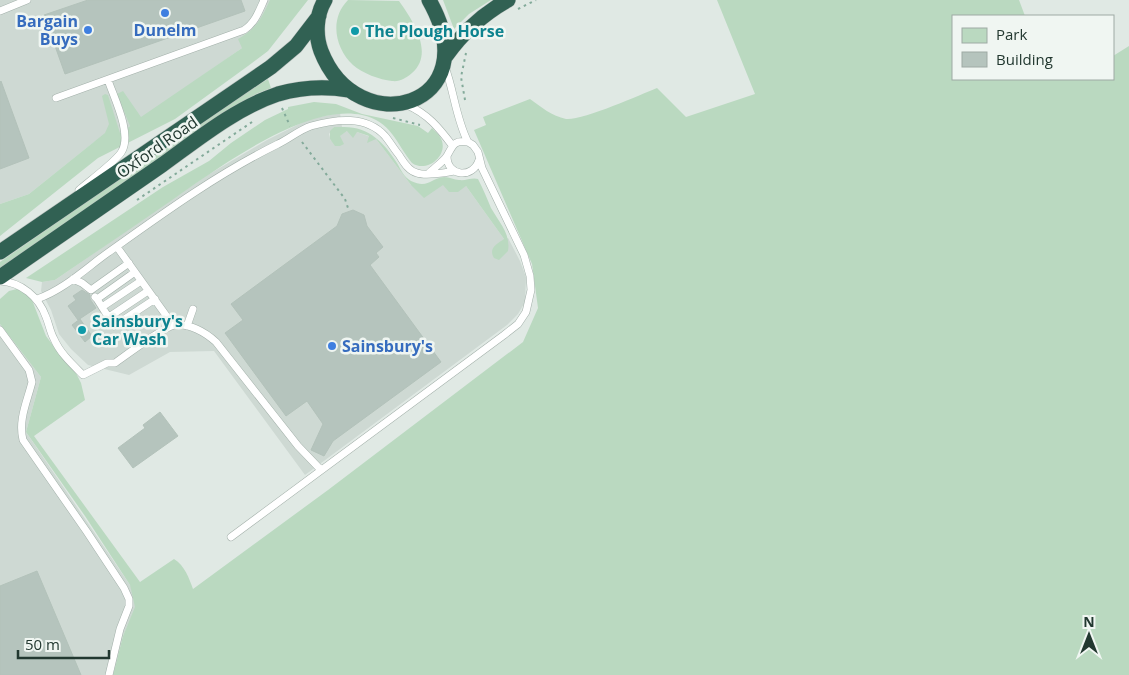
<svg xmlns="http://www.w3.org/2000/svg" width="1129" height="675" viewBox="0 0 1129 675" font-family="'Open Sans',sans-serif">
  <rect width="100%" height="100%" fill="#e0e9e4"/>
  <path fill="#ced9d3" d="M0 0H281L242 48 120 133 94 142 29 194 0 204Z
    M340 113 342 127H334L329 134 331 141 347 131 357 132 376 139 411 185 443 184 466 186 504 239 508 238 520 261 526 277 525 302 518 314 507 325 305 475 214 351 170 352 129 375 88 365 71 349 59 334 51 310 41 291 42 282 55 280 206 176 267 140 309 119Z
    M0 324 41 377 26 432 132 588 136 607 123 636 113 675H0Z"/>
  <path fill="#bad9c0" d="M270 0H308L268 51 248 66 175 119 98 158 0 236V204L29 194 105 133 109 124 102 96 105 94 108 95 120 133 130 126 117 94 123 91 141 117 242 48 238 39C257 28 261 19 270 0Z
    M348 0 399 1C412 19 435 53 412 73 406 78 400 82 392 81 380 80 362 73 353 65 335 48 329 19 348 0Z
    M443 0H491L469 14 454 29Z
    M717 0H1019L1025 16H953V79H1113V56L1129 46V675H113L123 636 135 607 130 585 85 516 26 432 41 377 0 324V299L9 291 17 289 25 293 32 300 46 336 64 360 75 371 81 383 85 400 34 436 140 582 174 559C185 566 189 578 193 589L328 490 523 342 538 308 532 264 474 130 486 125 483 117 530 99C541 107 552 116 566 119 581 121 640 95 657 88L686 117 755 94Z
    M268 79 271 88 256 94 239 104 0 268V262L226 105Z
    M314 102 336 104 362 114 418 126 428 133 432 128C436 132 440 135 442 141 447 157 426 173 412 163 396 143 391 121 362 115 303 102 209 175 162 207 126 232 90 256 55 280L42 282 26 278 163 187 209 161 231 143 265 120 288 109V107Z
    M342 127C368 126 384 142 397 163 401 170 404 177 411 181 428 189 431 178 444 177 450 177 454 180 459 180 466 181 472 177 478 179 483 189 487 198 491 208 499 222 511 234 508 251L499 260 494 258C488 248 497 244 504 239L466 186 458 192H449L443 185 424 198 411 185 376 139 367 143 369 136 357 132 353 138 347 131 340 136 344 144 340 146H335L330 139V131L334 127Z"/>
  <path fill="#b5c4bd" stroke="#b3c2ba" d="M88 0H241L245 11 65 74 44 15Z
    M1 81 29 158 0 169V82Z
    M353 210 364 215 367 226 383 247 376 253 379 257 370 265 441 362 333 441 324 456 311 450 323 424 307 401 286 416 225 333 243 320 231 304 337 226 342 214Z
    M82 290 90 295V299L96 308 78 320 68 306 76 300 73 296Z
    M80 319 92 336 85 342 72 325Z
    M160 412 178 436 133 468 118 448 145 428 143 425Z
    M37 571 81 675H0V586Z"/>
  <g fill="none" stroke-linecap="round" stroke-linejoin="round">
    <g stroke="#a3b0aa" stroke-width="8">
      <path id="lane" d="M0 11 27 0
        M445 67C454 91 456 119 468 142
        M56 98 244 30C255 23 259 11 264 0
        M407 105C428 114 439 128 452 145
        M447 156C447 177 473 179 479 160
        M79 190C88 182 118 160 122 151 132 133 114 98 108 80
        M117 247 173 325
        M73 279 82 283 91 290 129 263
        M0 281C21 282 39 297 46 317 49 324 50 332 54 339 60 353 72 364 83 375L107 363H115C126 355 164 327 174 325 189 323 205 332 216 342L298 446 321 470
        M95 297 97 299 135 272
        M37 299C63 290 84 270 106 254 162 214 217 174 278 144 289 139 299 130 311 126 336 119 366 115 385 136 390 142 394 149 399 155 403 161 408 171 417 173 425 176 445 173 454 171
        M97 299 114 326 155 299
        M102 307 141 281
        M109 317 148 291
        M187 326 193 309
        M0 330 29 370 32 382C27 402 18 420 23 440L87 532 124 588 129 599V606L120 629 109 675
        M231 537 504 335 518 324 526 312 531 290 530 276 524 255 482 168 478 152 473 145 468 142C454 140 453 145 447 156 443 162 434 168 429 173"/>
    </g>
    <g stroke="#bdc3c1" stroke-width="16">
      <path id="highway" d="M325 0C316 15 315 35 321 51 357 144 490 107 429 0
        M446 56C463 32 483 14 508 0
        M0 252 271 67 296 46 319 16
        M0 277C54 240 108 202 162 165 198 139 236 108 278 94 302 87 325 86 349 90"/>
    </g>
    <path stroke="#83aa9a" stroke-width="2" stroke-dasharray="2.5 4" stroke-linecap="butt" d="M518 9 536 0
      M465 100 461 77 466 53
      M282 108 290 126
      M393 118 420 125
      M302 142 345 199 349 211
      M137 200 255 120"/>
    <use href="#lane" stroke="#fff" stroke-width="7"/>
    <use href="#highway" stroke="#316153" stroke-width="15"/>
  </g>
  <g fill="#3f7fe0" stroke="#f0f6f2" stroke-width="2">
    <circle cx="165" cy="13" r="5"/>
    <circle cx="88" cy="30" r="5"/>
    <circle cx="332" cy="346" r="5"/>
  </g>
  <g fill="#0f9aa8" stroke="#f0f6f2" stroke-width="2">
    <circle cx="355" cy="31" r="5"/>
    <circle cx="82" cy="330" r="5"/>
  </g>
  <g text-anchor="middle" stroke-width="5" stroke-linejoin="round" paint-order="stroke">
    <g font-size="16" font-weight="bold" fill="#366cbe" stroke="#f0f6f2" text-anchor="end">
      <text x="78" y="27">Bargain<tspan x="78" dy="18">Buys</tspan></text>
      <text x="165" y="36" text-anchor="middle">Dunelm</text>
      <text x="342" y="352" text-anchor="start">Sainsbury's</text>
    </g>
    <g font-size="16" font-weight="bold" fill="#0d838f" stroke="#f0f6f2" text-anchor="start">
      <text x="365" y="37">The Plough Horse</text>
      <text x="92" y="327">Sainsbury's<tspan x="92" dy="18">Car Wash</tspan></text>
    </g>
    <g font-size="16" fill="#223830" stroke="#f0f6f2">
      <text transform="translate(157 147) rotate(-35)" y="6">Oxford Road</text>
    </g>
  </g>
  <rect x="952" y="15" width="162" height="65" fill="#f0f6f2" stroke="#9eaaa4"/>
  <rect x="962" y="28" width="25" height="15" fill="#bad9c0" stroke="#9eaaa4"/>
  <text x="996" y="40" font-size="15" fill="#223830">Park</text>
  <rect x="962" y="52" width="25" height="15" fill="#b5c4bd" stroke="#9eaaa4"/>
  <text x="996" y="65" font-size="15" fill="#223830">Building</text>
  <g transform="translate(1089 635)" stroke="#f0f6f2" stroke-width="4" paint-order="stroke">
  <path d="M0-4L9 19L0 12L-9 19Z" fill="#223830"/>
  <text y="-8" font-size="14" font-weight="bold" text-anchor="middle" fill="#223830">N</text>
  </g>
  <path d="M18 650v8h91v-8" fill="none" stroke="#223830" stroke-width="2.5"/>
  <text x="25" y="650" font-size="15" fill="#223830" stroke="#f0f6f2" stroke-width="4" paint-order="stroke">50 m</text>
</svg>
